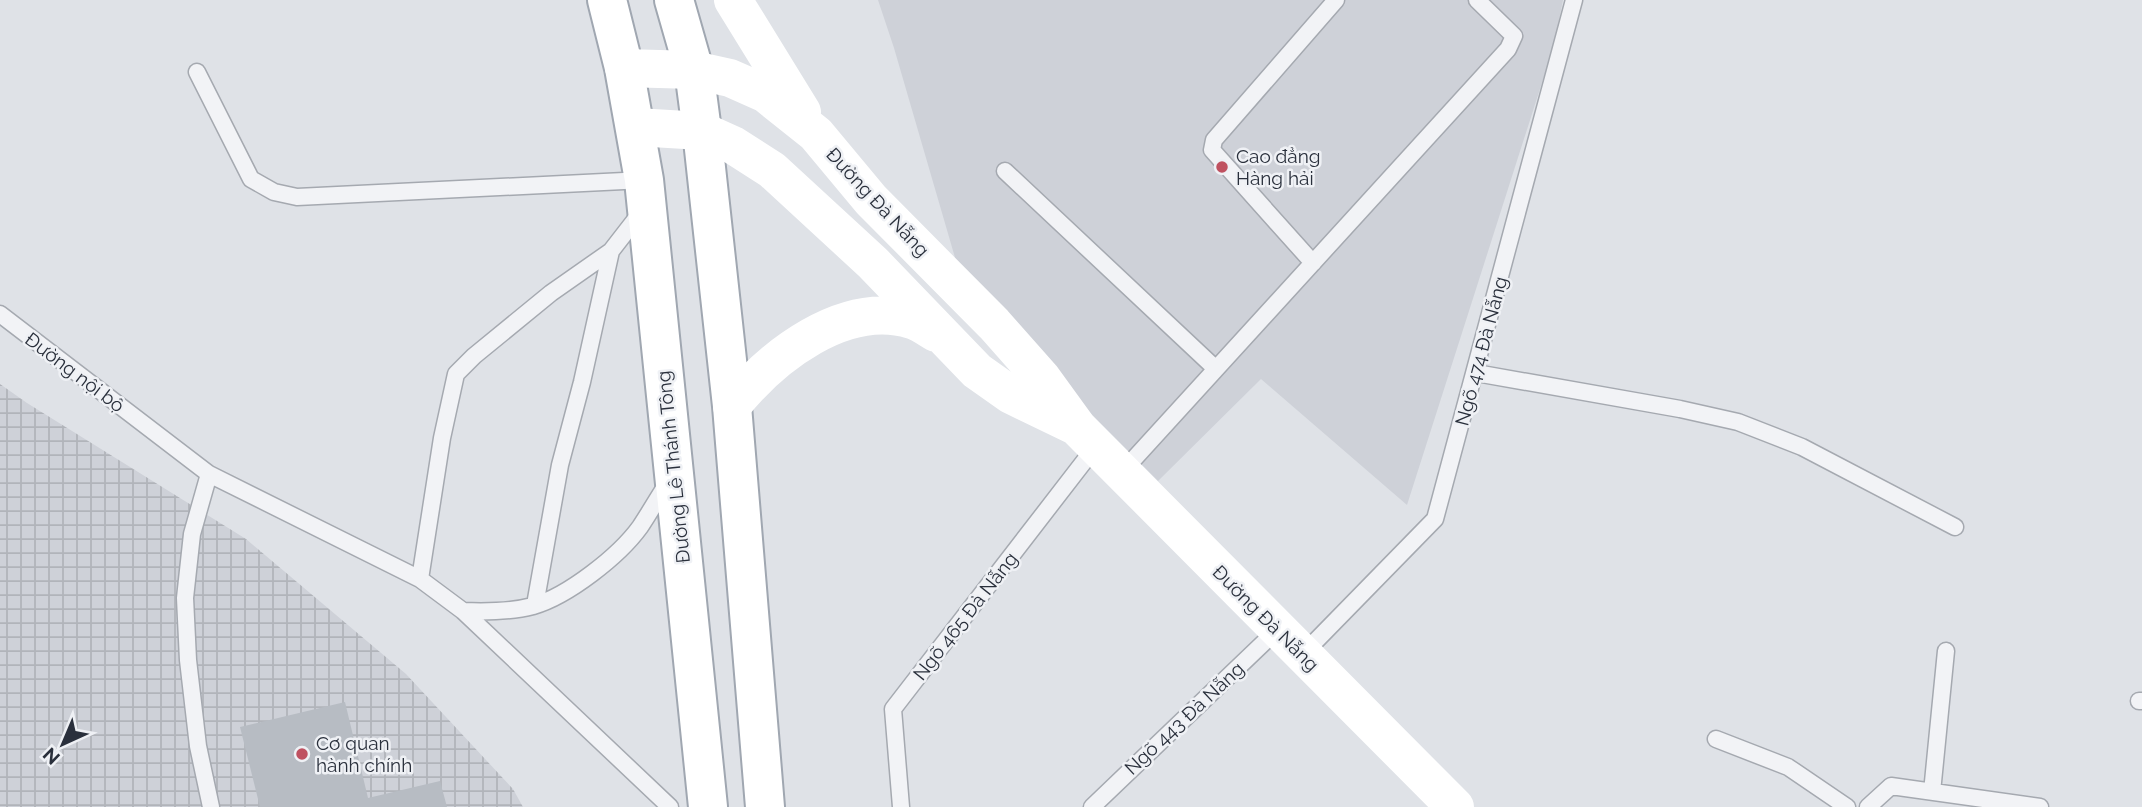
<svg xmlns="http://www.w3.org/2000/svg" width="2142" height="807" viewBox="0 0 2142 807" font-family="Raleway,sans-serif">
  <defs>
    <pattern id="industrial-grid" width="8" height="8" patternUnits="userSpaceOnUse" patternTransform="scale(1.75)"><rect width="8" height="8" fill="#ced1d8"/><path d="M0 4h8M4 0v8" fill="none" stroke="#b1b4ba"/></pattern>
  </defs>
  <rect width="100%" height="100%" fill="#dfe2e7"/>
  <path fill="#ced1d8" d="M878 0H1563L1554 45 1407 505 1261 379 1158 481 963 285 894 48Z"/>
  <path fill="url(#industrial-grid)" d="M0 384 27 403 246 539 406 674 513 789 523 807H0Z"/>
  <path fill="#b7bcc3" d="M345 702 368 798 440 781 447 807H260L240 727Z"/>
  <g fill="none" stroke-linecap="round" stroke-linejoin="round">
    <g stroke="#a5a9b0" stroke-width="19">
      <path id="service" d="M197 72 251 179 274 192 297 197 644 180
        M1005 171 1216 369
        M1313 263 1212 150 1214 140 1336 0
        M0 314 209 474 420 579 463 611 670 807
        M1476 373 1680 409 1738 422 1802 447 1955 527
        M1122 472 1508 49 1514 36 1477 0
        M209 474 192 534 185 598 188 660 198 746 211 807
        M420 579 442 438 456 374 474 356 551 293 611 251 642 211
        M535 605 560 465 582 382 611 251
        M463 611C487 612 510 612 533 606 568 596 619 556 640 527 650 512 659 496 669 481
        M1303 654 1435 519 1574 0
        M2139 701H2142
        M1716 739 1788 767 1847 807
        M1932 792 1946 651
        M901 807 893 709 1096 446
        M1092 807 1278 629
        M1868 807 1891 786 2040 807"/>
    </g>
    <g stroke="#a0a7b1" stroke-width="42">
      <path id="primary" d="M607 0 624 68 644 180 708 807
        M674 0 694 70 702 131 732 406 765 807"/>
    </g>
    <use href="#service" stroke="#f2f3f6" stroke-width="16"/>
    <path stroke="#fff" stroke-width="38" d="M733 0 802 112
      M624 68 694 70 730 78 766 94 816 134 871 200 994 324 1041 377 1078 428 1455 807
      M636 127 702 131 733 145 772 170 873 263 977 371 1011 395 1073 425
      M732 406C771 357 844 299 912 320 921 323 929 329 936 333"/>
    <use href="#primary" stroke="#fff" stroke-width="38"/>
  </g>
  <g fill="#bf5160" stroke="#eff1f5" stroke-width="2.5">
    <circle cx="1222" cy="167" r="7"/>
    <circle cx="302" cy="754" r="7"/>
  </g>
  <g text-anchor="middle" stroke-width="5" stroke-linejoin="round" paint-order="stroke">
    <g font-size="19" fill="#2a303c" stroke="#eff1f5" text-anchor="start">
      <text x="1236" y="163">Cao đẳng<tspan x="1236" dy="22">Hàng hải</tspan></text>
      <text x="316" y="750">Cơ quan<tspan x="316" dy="22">hành chính</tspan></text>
    </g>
    <g font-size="19" fill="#2a303c" stroke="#eff1f5">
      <text transform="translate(878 202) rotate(47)" y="7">Đường Đà Nẵng</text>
      <text transform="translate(1481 351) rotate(-75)" y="7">Ngõ 474 Đà Nẵng</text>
      <text transform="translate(75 372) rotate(37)" y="7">Đường nội bộ</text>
      <text transform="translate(673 467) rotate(-96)" y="7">Đường Lê Thánh Tông</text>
      <text transform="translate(965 616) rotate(-52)" y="7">Ngõ 465 Đà Nẵng</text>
      <text transform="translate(1266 618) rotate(45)" y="7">Đường Đà Nẵng</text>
      <text transform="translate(1184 718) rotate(-43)" y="7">Ngõ 443 Đà Nẵng</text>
    </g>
  </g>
  <g transform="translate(63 744) rotate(224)" stroke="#eff1f5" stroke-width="5" paint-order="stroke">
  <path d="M0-5L12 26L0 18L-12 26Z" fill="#2a303c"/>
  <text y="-10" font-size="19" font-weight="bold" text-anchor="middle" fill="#2a303c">N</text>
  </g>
</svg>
